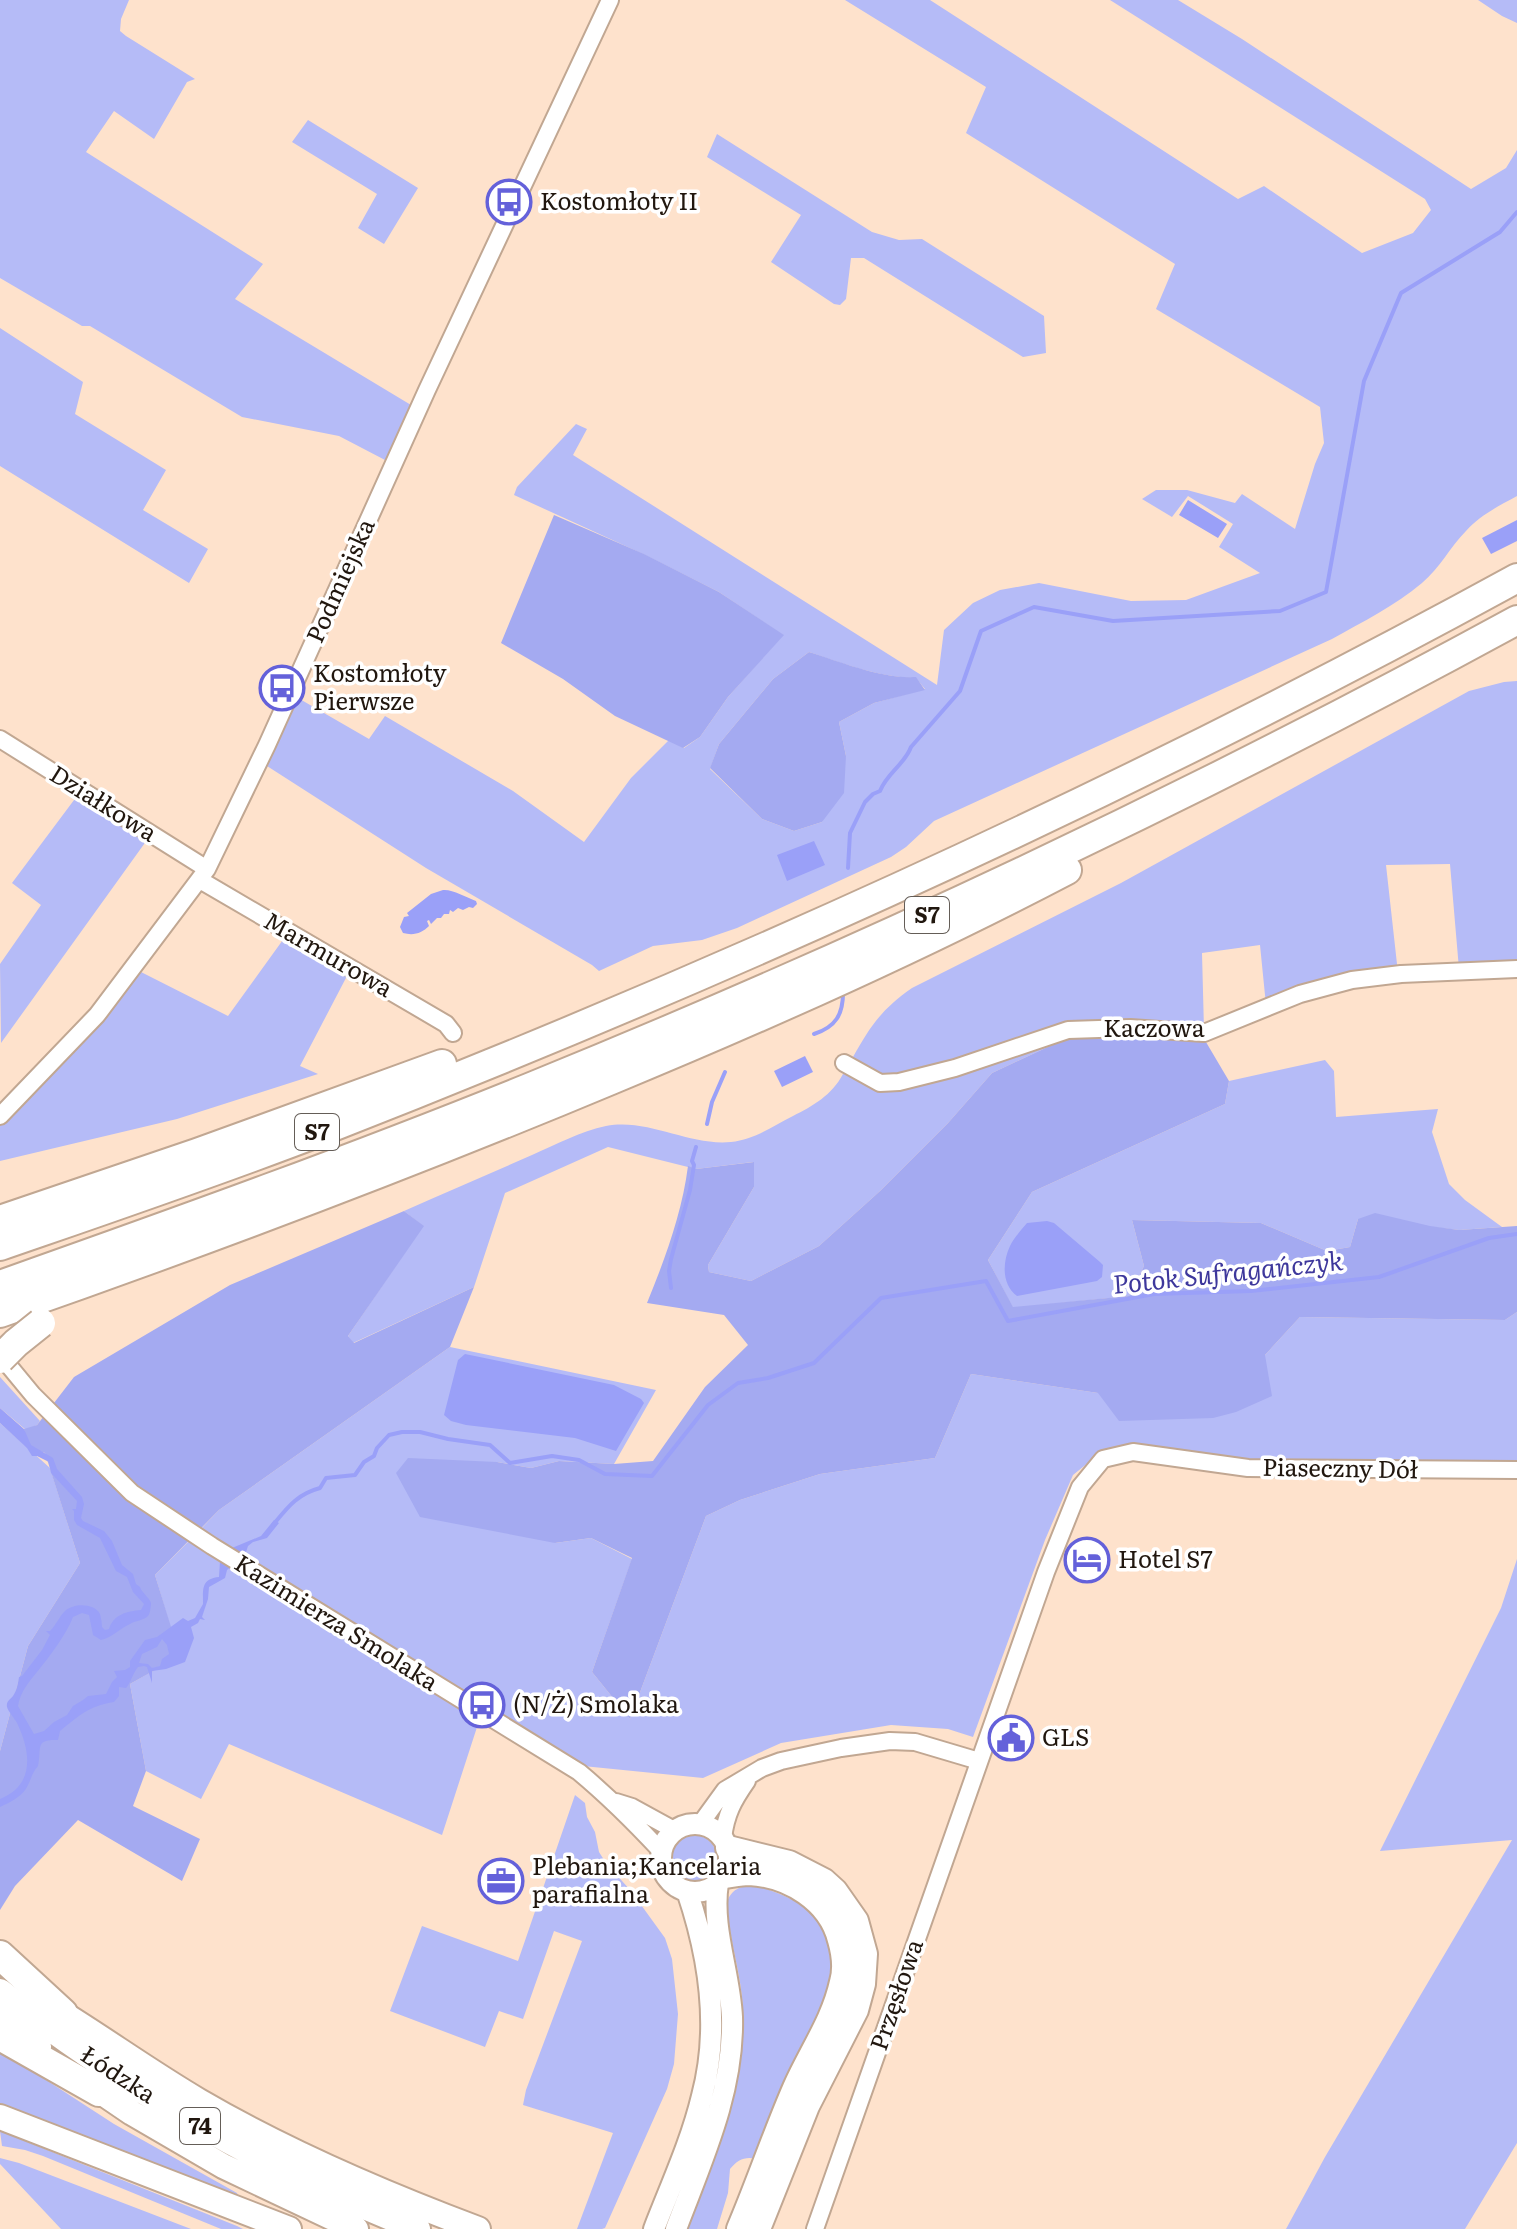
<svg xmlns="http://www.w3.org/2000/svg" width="1517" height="2229" viewBox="0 0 1517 2229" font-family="Literata,serif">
  <rect width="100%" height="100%" fill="#fee2cc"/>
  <path fill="#b5bbf7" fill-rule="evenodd" d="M0 0H129L121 19 120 31 126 36 195 79 187 82 154 139 114 111 86 152 263 264 235 299 411 405 385 460 339 436 242 417 90 326H82L0 278Z
    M845 0H930L1238 199 1264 186 1362 253 1413 233 1431 210 1425 199 1110 0H1178L1242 39 1471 189 1506 168 1517 150V496C1499 506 1480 515 1466 531 1450 547 1440 568 1422 583 1395 606 1362 622 1332 639L934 821 906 847 891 857 737 928 702 940 653 946 599 971 592 965 426 868 267 766 298 698 369 739 385 716 513 791 584 842 631 778 669 740 684 748 700 737 728 697 783 635 719 592 643 554 514 495 517 487 576 424 587 429 573 455 937 685 944 630 973 603 1000 590 1039 583 1131 601 1186 600 1260 573 1219 547 1233 524 1188 496 1172 517 1142 499 1156 490H1187L1235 503 1242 494 1295 529 1315 464 1324 443 1320 407 1156 309 1175 264 966 133 986 87ZM809 652C841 663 882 678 916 678L925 689 874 703 839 722 846 756 822 822 794 831 762 819 710 769 719 744 773 679Z
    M1478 0H1517V23L1502 16Z
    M308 120 418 188 384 244 358 228 377 194 292 142Z
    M717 134 872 232 899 240 922 239 1044 316 1046 353 1023 357 864 258H851L846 299 840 305 834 304 771 262 801 215 707 157Z
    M0 328 83 382 75 414 166 470 143 510 208 549 189 583 0 466Z
    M1517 681V966L1459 969 1450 864 1386 865 1398 973 1266 1005 1260 945 1202 953 1204 1030 1130 1024 898 1076C881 1076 862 1071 853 1057 871 1025 882 1009 912 988L1121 883 1469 691 1504 682Z
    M77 796 147 840 1 1043 0 964 41 905 12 883Z
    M285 937 347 976 300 1066 318 1074 177 1119 0 1161V1126L102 1020 141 972 228 1016Z
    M1067 1038 992 1073 948 1123 880 1191 819 1246 751 1281 709 1272 708 1265 754 1187 753 1162 696 1169 608 1147 505 1193 474 1287 353 1343 348 1336 423 1226 404 1211C447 1192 489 1174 532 1155 555 1145 581 1131 606 1126 649 1118 688 1146 731 1142 754 1140 773 1126 793 1116 813 1106 832 1095 843 1074L850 1075 879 1088Z
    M1325 1060 1334 1071 1336 1117 1438 1109 1432 1132 1449 1184 1465 1200 1502 1227 1459 1230 1358 1219 1350 1247 1327 1251 1261 1223 1132 1220 1144 1266 1129 1296 1013 1308 988 1260 1032 1192 1225 1104 1229 1081Z
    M1517 1312V1464L1248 1462 1099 1454 1073 1475 1045 1540 973 1737 948 1729 891 1725 781 1743 703 1778 583 1766 493 1708 198 1532 219 1510 450 1347 656 1390 614 1464 559 1461 531 1468 497 1462 555 1543 591 1538 632 1559 592 1672 630 1719 706 1516 740 1500 820 1474 935 1458 971 1374 1098 1393 1265 1355 1300 1317 1505 1320Z
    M0 1377 40 1421 37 1425 26 1430 0 1408Z
    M0 1423 50 1468 80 1563 28 1646 0 1751Z
    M189 1541 479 1721 442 1835 229 1744 201 1799 146 1771 130 1684 179 1656 155 1575Z
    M1517 1559V2143L1465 2229H1286L1325 2157 1512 1840 1380 1851 1501 1608Z
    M575 1795 585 1803 587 1817 595 1832 599 1852 606 1863 631 1891 665 1938 672 1959 678 2014 674 2064 667 2089 605 2228 602 2229H577L613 2133 523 2105 526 2090 582 1941 554 1931 523 2019 499 2011 485 2047 390 2011 422 1926 518 1961Z
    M671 1858a23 23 0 1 1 46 0a23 23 0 1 1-46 0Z
    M752 1885C791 1895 833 1914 833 1961 833 1972 830 1982 828 1992L758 2159C745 2156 738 2159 730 2169L728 2193 717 2229H688C715 2158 746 2088 743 2011 742 1974 728 1938 727 1902 732 1889 739 1887 752 1885Z
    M0 2050 114 2124 237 2193 239 2198 74 2134 0 2103Z
    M0 2131 237 2226 243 2229H221L43 2156 25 2150 2 2146Z
    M0 2158 19 2163 191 2229H61L0 2164Z"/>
  <path fill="#a4aaf1" d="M554 515 644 554 719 592 784 635 728 697 700 737 683 748 615 716 563 679 501 643Z
    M809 652C841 662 882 679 916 677L925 690 874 703 839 722 846 756 844 793 822 822 794 831 762 819 710 768 719 744 773 679Z
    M1130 1033 1203 1037 1229 1081 1225 1104 1032 1192 988 1260 1013 1307 1129 1296 1144 1266 1132 1220 1261 1223 1327 1251 1350 1247 1358 1219 1375 1213 1430 1226 1459 1230 1517 1226V1312L1505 1320 1300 1317 1265 1355 1272 1396 1236 1412 1213 1418 1119 1421 1098 1393 971 1374 935 1458 820 1474 740 1500 706 1516 630 1719 592 1672 632 1558 591 1538 555 1543 420 1517 396 1473 408 1458 497 1462 531 1468 559 1461 614 1464 653 1461 705 1387 748 1345 724 1315 647 1303C665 1259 682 1213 688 1166L696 1169 754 1162V1187L708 1265 709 1272 751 1281 819 1246 880 1191 948 1123 992 1073 1067 1038Z
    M404 1211 424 1226 348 1336 354 1343 474 1287 450 1347 219 1510 155 1575 180 1656 130 1684 146 1771 133 1806 200 1839 182 1881 78 1820 15 1886 0 1910V1751L28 1646 80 1563 45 1453 26 1447 24 1429 37 1425 74 1377 230 1285Z"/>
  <path fill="#9aa0f8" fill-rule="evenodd" d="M1188 500 1227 524 1218 538 1179 515Z
    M1517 520V541L1491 554 1482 538Z
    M814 841 825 865 787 881 777 855Z
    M443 890C452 889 466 897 476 901L477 904 473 908 469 907 463 910 458 908 453 912 450 910 449 914H444L441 918H437L431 924 429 920 427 921 429 926C422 933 414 936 403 933L400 927 404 917 409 916 407 913 431 894Z
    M805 1056 813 1072 782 1087 774 1071Z
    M1047 1221 1054 1223 1100 1262 1103 1265 1102 1277 1097 1281 1017 1296C1002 1285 1002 1263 1010 1246 1014 1238 1021 1230 1027 1223Z
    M465 1354 614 1385 641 1399 644 1403 616 1451 575 1438 466 1425 451 1421 444 1415 458 1360Z
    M0 1408 24 1429 31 1445 53 1458 57 1469 82 1497 84 1504 81 1518 83 1521 104 1531 112 1541 122 1565 133 1574 136 1584 140 1587C142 1593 149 1597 151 1603 151 1606 150 1614 148 1616 145 1620 134 1621 130 1624 119 1629 113 1637 101 1640L93 1635 89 1615 82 1613 73 1617C66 1635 50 1656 37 1672 29 1682 20 1692 18 1706L34 1734 44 1731 54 1722 67 1715 73 1706 83 1700 88 1696 106 1694 112 1682 117 1677 114 1671 125 1670 130 1667V1661L145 1640 157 1637 183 1618 188 1621 195 1618 203 1604C203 1589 201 1579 219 1577L220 1561 232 1548 261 1536 274 1520 279 1523 267 1538 253 1542 248 1546 245 1555 227 1570 225 1578 209 1587 208 1599 202 1617 205 1620 200 1619 198 1623 191 1627 194 1638 185 1662 166 1669 152 1671V1683L147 1667 144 1666 138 1667C133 1673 130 1684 126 1688L119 1687V1696L114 1702C89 1706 80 1715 60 1731L58 1740C34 1739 42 1748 38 1766 32 1773 32 1777 28 1785 23 1796 11 1802 0 1807V1799C35 1785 31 1752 17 1723 15 1719 8 1711 7 1707 6 1701 10 1700 13 1696 17 1690 18 1684 19 1677L22 1676 42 1650 50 1635 46 1631H50C56 1625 59 1617 65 1611 74 1603 94 1603 100 1614 101 1617 102 1624 102 1627L105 1630 109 1629C113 1615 127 1611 141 1610L144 1604 133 1592 127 1577 116 1571 100 1538 77 1525 74 1520V1511L72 1509H76L77 1501 51 1473 49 1462 37 1456H32L27 1448 0 1423ZM162 1639 167 1645 169 1654 162 1659 160 1666 152 1668 148 1664 139 1663 142 1654 157 1647Z"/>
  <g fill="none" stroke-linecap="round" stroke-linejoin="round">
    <path stroke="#9aa0f8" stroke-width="4" d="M848 868 850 833 865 802 873 794 880 791C887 773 905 764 911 747L960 691 981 631 1034 607 1113 621 1280 611 1326 592 1364 381 1401 293 1500 232 1517 212
      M814 1034C836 1027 843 1014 843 993
      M707 1124 712 1102 725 1072
      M671 1288 669 1271 671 1259 690 1190 694 1165 692 1161 696 1147
      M273 1525C287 1508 297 1494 320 1488L326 1478 355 1475 364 1462 374 1456 377 1448 389 1435 402 1432H420L448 1439 490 1445 510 1463 552 1456 579 1460 605 1474 652 1476 708 1405 738 1383 768 1378 814 1363 881 1298 986 1281 1008 1321 1154 1294 1251 1291 1379 1277 1489 1238 1517 1234"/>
    <g stroke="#c1a792" stroke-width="20">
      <path id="minor" d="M0 739 207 869
        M200 880 446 1024 453 1033
        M844 1063 880 1083 899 1082 955 1068 1068 1030 1130 1028 1204 1033 1300 994 1352 980 1401 974 1517 969
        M0 1116 97 1015 207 869 267 745 427 390 610 0
        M0 1355 33 1395 132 1493 212 1546 579 1772C609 1797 635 1823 661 1851
        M616 1802 632 1807 674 1830
        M701 1823 725 1790 762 1768 781 1761 841 1748 890 1741 915 1742 979 1761
        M723 1838C726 1814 733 1801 747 1781
        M815 2229 1046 1572 1080 1487 1103 1459 1133 1452 1248 1468 1517 1470"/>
    </g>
    <g stroke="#c1a792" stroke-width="24">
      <path id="tertiary" d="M661 1858a34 34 0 1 1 68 0a34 34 0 1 1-68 0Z
        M654 2229C671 2185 691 2142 702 2096 720 2029 709 1956 687 1891
        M676 2229C702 2160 734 2092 732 2017 730 1972 711 1928 718 1883"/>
    </g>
    <g stroke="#c1a792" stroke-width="28">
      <path id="primary" d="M728 1848 789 1863 824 1881 835 1891 856 1921 865 1954 863 1984 856 2010 807 2106 758 2229
        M724 1876C732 1875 741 1873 749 1873 789 1875 830 1900 840 1940 844 1954 846 1968 842 1982 834 2020 811 2052 795 2088 775 2134 759 2182 739 2229
        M0 1991C127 2091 267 2170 418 2229
        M49 2005C100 2036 148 2071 199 2101 288 2153 382 2193 478 2229
        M0 2017 39 2047
        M85 2081 132 2113 223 2166 356 2229
        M0 2117 289 2229"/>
    </g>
    <g stroke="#c1a792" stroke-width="32">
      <path id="motorway" d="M0 1220 197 1153 442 1064
        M0 1246C107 1209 216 1172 322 1131 731 971 1132 789 1517 578
        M0 1285C178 1222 356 1158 531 1087 868 950 1198 794 1517 620
        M0 1313C206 1241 410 1164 611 1080 766 1016 918 948 1067 870
        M0 1955 63 2013
        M0 2036 99 2092"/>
    </g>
    <use href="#minor" stroke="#fff" stroke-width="16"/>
    <use href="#tertiary" stroke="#fff" stroke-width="20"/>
    <use href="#primary" stroke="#fff" stroke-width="24"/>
    <use href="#motorway" stroke="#fff" stroke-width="28"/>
    <g stroke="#c1a792" stroke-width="32" stroke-linecap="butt">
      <path id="motorway-bridge" d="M0 1359 16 1343 41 1323"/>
    </g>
    <use href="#motorway-bridge" stroke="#fff" stroke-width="28"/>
  </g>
  <defs>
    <g id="bus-ring" transform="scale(2.3)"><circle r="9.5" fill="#fff" stroke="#6461da" stroke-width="1.5"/><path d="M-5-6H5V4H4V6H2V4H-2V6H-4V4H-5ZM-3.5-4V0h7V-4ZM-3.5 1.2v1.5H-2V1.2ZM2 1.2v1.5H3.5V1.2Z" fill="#6461da"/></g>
    <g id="hotel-ring" transform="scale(2.3)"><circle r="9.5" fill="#fff" stroke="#6461da" stroke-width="1.5"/><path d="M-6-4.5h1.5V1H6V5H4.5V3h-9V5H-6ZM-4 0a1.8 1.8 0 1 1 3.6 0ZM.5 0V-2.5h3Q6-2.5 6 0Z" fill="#6461da"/></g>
    <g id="civic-ring" transform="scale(2.3)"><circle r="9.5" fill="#fff" stroke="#6461da" stroke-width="1.5"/><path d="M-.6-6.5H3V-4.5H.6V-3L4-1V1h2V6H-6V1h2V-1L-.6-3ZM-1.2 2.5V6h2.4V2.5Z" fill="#6461da"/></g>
    <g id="office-ring" transform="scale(2.3)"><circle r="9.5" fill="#fff" stroke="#6461da" stroke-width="1.5"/><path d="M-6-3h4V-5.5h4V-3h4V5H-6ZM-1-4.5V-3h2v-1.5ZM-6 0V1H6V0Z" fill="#6461da"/></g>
  </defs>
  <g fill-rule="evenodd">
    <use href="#bus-ring" x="509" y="202"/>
    <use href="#bus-ring" x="282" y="688"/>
    <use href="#hotel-ring" x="1087" y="1560"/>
    <use href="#bus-ring" x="482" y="1705"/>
    <use href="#civic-ring" x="1011" y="1738"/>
    <use href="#office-ring" x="501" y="1881"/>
  </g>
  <g text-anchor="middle" stroke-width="7" stroke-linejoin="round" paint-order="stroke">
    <g fill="#fff" stroke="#645d57" stroke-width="2">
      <rect x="905" y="897" width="44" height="36" rx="6"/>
      <rect x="295" y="1114" width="44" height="36" rx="6"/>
      <rect x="180" y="2108" width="40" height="36" rx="6"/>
    </g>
    <g font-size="22" font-weight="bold" fill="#21170f">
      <text x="927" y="923">S7</text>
      <text x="317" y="1140">S7</text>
      <text x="200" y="2134">74</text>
    </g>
    <g font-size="24" fill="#21170f" stroke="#fff" text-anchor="start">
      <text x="540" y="210">Kostomłoty II</text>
      <text x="313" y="682">Kostomłoty<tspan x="313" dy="28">Pierwsze</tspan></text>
      <text x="1118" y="1568">Hotel S7</text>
      <text x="513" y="1713">(N/Ż) Smolaka</text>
      <text x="1042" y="1746">GLS</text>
      <text x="532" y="1875">Plebania;Kancelaria<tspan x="532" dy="28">parafialna</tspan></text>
    </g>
    <g font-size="24" fill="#21170f" stroke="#fff">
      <text transform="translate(341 581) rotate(-66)" y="8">Podmiejska</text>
      <text transform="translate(103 804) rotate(32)" y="8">Działkowa</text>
      <text transform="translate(328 955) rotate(30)" y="8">Marmurowa</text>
      <text x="1154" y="1037">Kaczowa</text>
      <text transform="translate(1340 1469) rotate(1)" y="8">Piaseczny Dół</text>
      <text transform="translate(336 1623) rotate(32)" y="8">Kazimierza Smolaka</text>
      <text transform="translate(897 1995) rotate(-71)" y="8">Przęsłowa</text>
      <text transform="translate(118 2075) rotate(33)" y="8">Łódzka</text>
    </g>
    <g font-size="26" font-style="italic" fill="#3e389c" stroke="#fff">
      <text transform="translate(1228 1273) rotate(-6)" y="9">Potok Sufragańczyk</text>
    </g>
  </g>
</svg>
